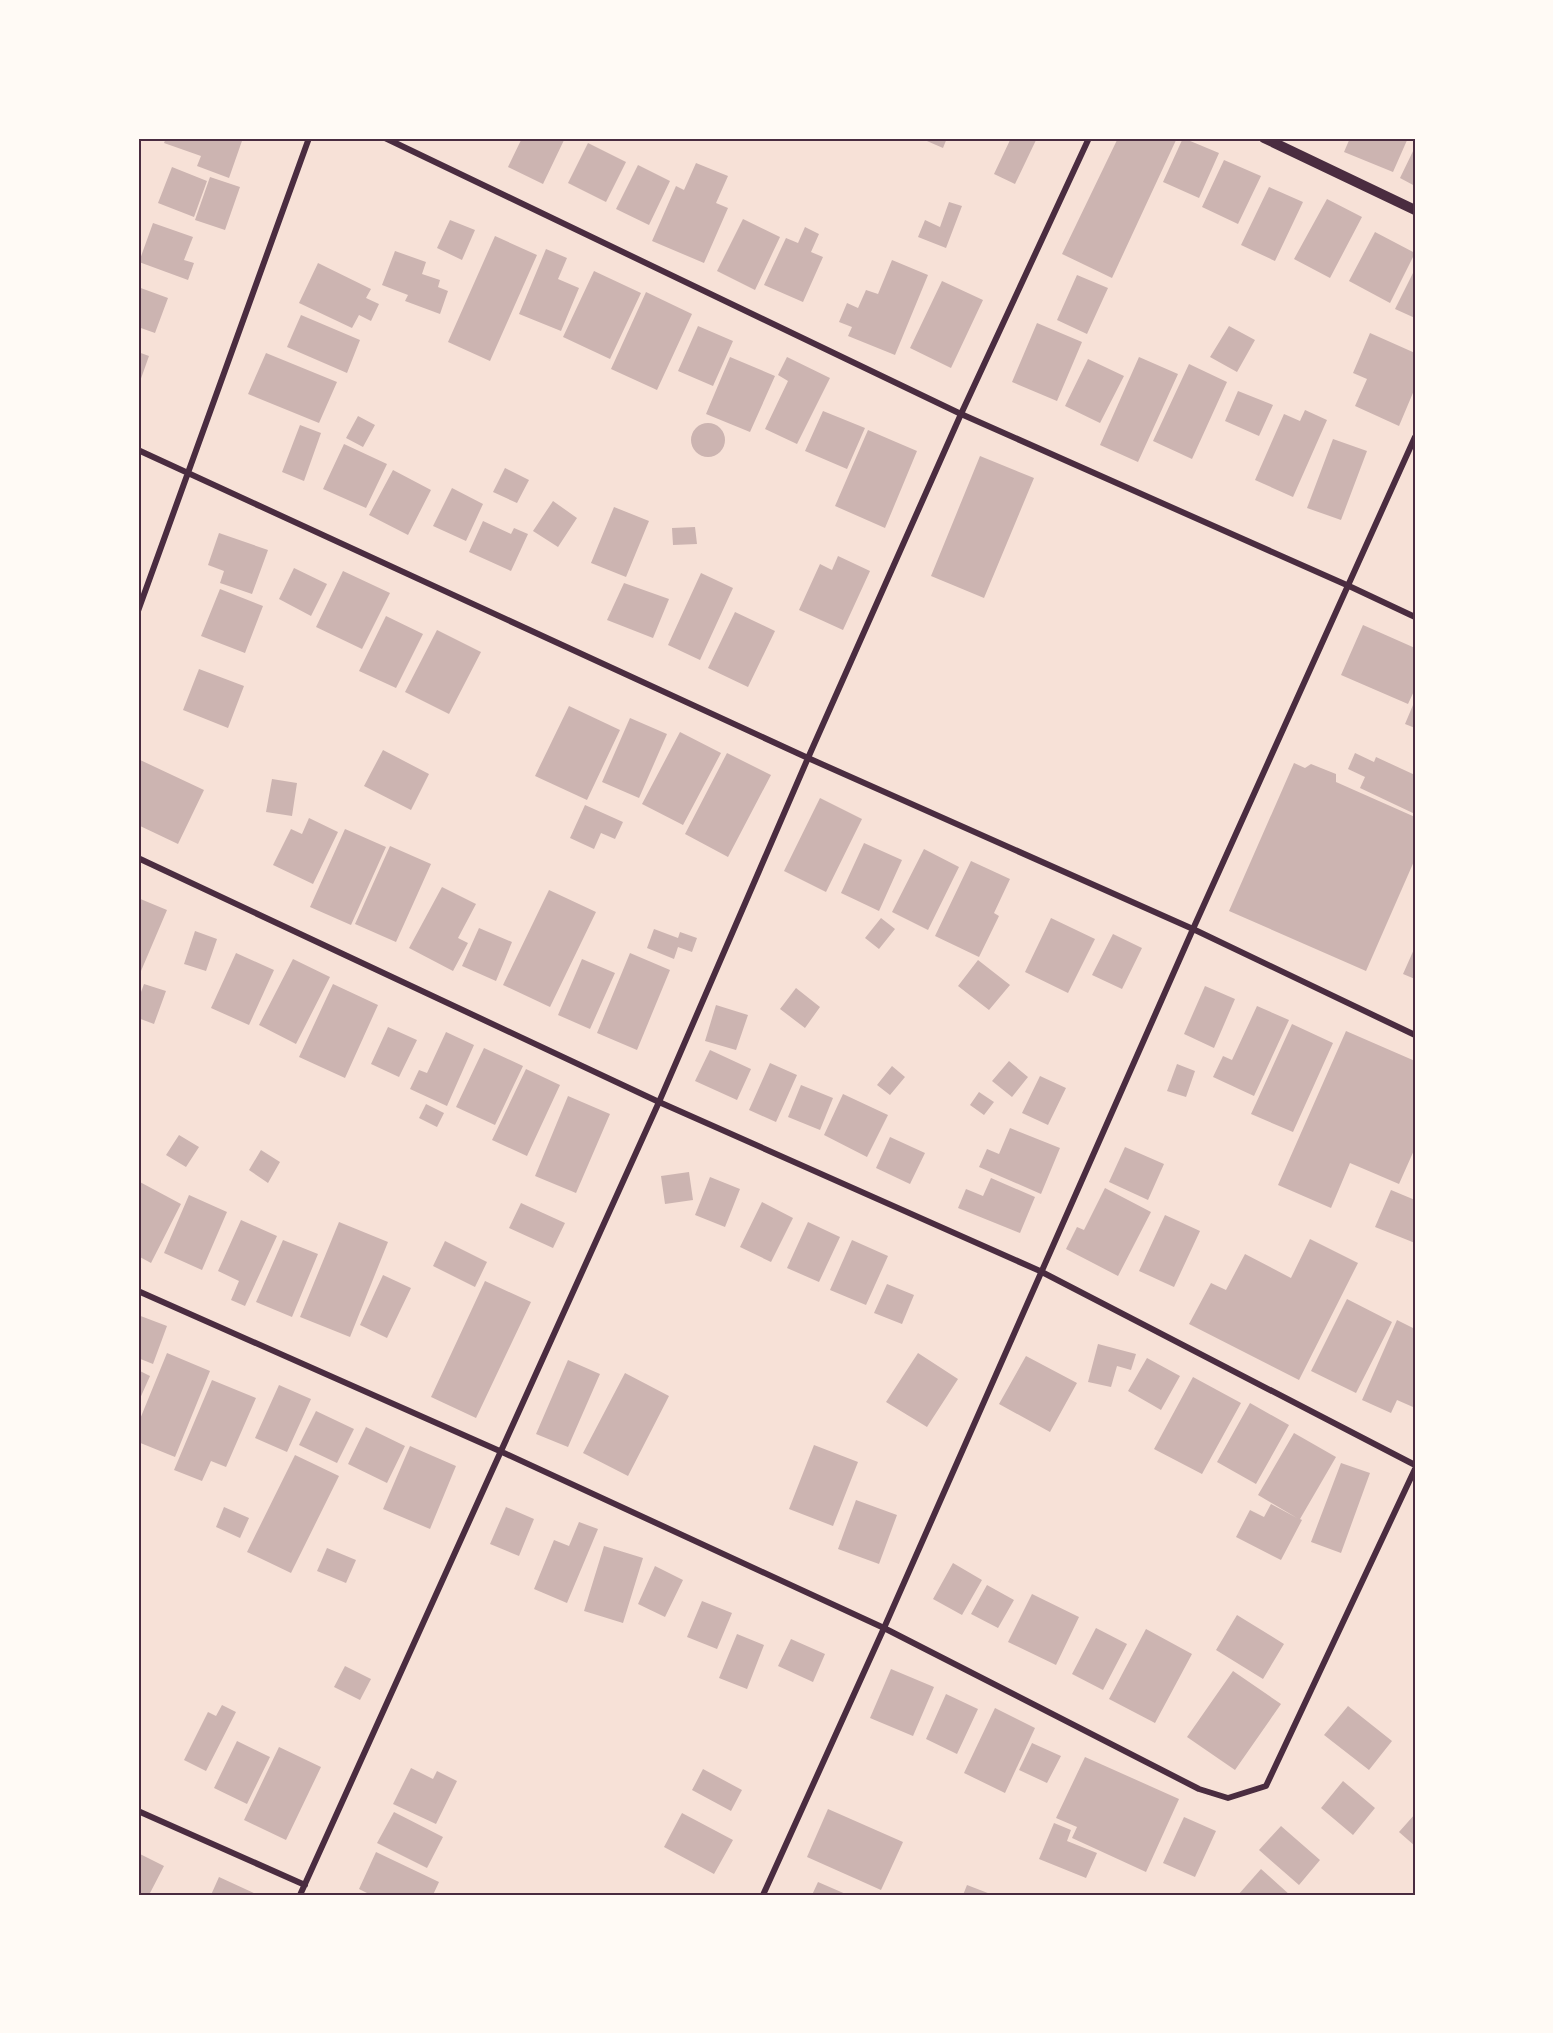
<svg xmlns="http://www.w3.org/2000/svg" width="1553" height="2033" viewBox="0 0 1553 2033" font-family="Lato,sans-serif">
  <rect width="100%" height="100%" fill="#f7e1d7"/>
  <path fill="#ccb4b1" d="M166 138H243L229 178 197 166 201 156 164 143Z
    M522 138H565L543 184 508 167Z
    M920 138H947L943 148Z
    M1011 138H1037L1015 184 994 174Z
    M1118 138H1177L1112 278 1062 254Z
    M1183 138 1219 153 1199 198 1163 182Z
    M1350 138H1408L1393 172 1344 152Z
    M588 143 626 162 606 202 568 183Z
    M1415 147V186L1400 178Z
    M1224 160 1261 176 1238 224 1202 207Z
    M696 163 728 176 716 203 728 208 704 263 652 241 676 186 684 190Z
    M638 165 670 181 649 225 616 209Z
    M172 167 207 181 194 217 158 203Z
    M210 177 240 187 225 230 195 220Z
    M1269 187 1303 202 1275 261 1241 245Z
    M1327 199 1362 217 1330 278 1294 259Z
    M949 202 962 206 946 248 918 237 925 220 940 227Z
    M743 219 780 237 755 290 717 271Z
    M450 220 475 230 462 260 437 248Z
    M153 223 193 237 184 260 194 263 188 280 139 262Z
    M805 227 819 234 811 252 823 257 803 302 764 285 786 238 798 243Z
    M1375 232 1415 253 1390 303 1349 281Z
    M495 236 537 255 490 361 448 342Z
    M546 249 567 258 558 279 579 288 561 331 519 314Z
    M395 251 426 262 422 274 440 280 438 287 448 291 440 314 405 301 408 295 382 285Z
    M892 260 928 275 895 355 848 336 852 327 839 322 847 303 858 308 866 290 878 294Z
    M318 263 371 289 366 298 379 304 371 321 359 315 352 328 299 303Z
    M1415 269V318L1395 309Z
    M594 271 641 293 610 359 563 337Z
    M1077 275 1108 288 1087 334 1057 320Z
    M942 281 983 300 951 368 910 348Z
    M138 287 168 298 155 333 138 327Z
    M646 292 692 314 657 390 611 369Z
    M301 315 360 340 347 373 287 347Z
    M1037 323 1082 342 1057 401 1012 382Z
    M698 326 733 341 713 386 678 371Z
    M1229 326 1255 340 1237 372 1210 357Z
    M1370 333 1415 353V388L1399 426 1355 406 1367 379 1353 373Z
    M138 352 149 356 138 387Z
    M266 353 337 382 319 423 248 394Z
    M730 357 775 376 750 432 706 414Z
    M787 357 830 378 797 444 765 429 788 381 778 375Z
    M1139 357 1178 374 1138 462 1100 445Z
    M1088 359 1124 376 1100 423 1065 406Z
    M1189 364 1227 382 1192 459 1153 441Z
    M1238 391 1273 405 1259 436 1225 421Z
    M1305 410 1327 420 1293 497 1255 480 1284 414 1300 421Z
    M823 411 865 428 847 469 805 451Z
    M358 416 375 425 363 447 346 438Z
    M691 440a17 17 0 1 1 34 0a17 17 0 1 1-34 0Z
    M300 425 321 433 304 481 282 472Z
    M868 430 917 451 885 528 835 506Z
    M1333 439 1367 451 1341 520 1307 508Z
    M344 444 387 464 366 508 323 489Z
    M980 456 1034 478 984 598 931 576Z
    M505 468 529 480 517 503 493 492Z
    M393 470 431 490 408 535 369 515Z
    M452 488 483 504 466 541 433 526Z
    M553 501 577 518 558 547 533 531Z
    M614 507 649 521 626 577 591 563Z
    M483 521 511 534 514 528 528 534 511 571 469 552Z
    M695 527 697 544 673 545 672 528Z
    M219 533 268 550 252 594 220 583 224 571 208 565Z
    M838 556 870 571 843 630 799 610 820 564 832 570Z
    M294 568 327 584 311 616 279 599Z
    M343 571 390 593 362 649 316 627Z
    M701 573 733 588 700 660 668 645Z
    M624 583 669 599 653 638 607 620Z
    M220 589 263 606 245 653 201 636Z
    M735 612 775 631 748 687 708 668Z
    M386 616 423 634 396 688 359 671Z
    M1363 625 1415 648V689L1408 704 1341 675Z
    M437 630 481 652 449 714 405 692Z
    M199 669 244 686 228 728 183 710Z
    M1413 705 1415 706V728L1405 724Z
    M569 706 620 730 587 800 535 776Z
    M630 718 667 734 639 798 602 782Z
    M680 732 721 753 683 825 642 804Z
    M383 750 429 774 411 810 364 786Z
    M727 753 771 775 728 857 685 834Z
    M1355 753 1374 762 1376 757 1415 775V814L1360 788 1365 777 1348 769Z
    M138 759 204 790 178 844 138 825Z
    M1294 763 1305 768 1311 764 1336 774V782L1415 817V859L1366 971 1229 911Z
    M272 779 297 783 292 816 266 812Z
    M820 798 862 819 826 892 784 871Z
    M585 805 623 822 615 839 601 833 594 849 570 838Z
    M309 818 338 832 313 884 273 865 291 829 302 834Z
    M345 829 386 847 351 925 310 907Z
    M864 843 902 860 879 911 841 893Z
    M390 846 431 864 396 942 355 924Z
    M924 849 959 867 928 930 892 912Z
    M971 861 1010 879 994 913 999 916 979 957 935 936Z
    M442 887 476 904 458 938 468 943 453 971 409 948Z
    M549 890 596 912 550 1007 503 985Z
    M138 898 167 910 138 978Z
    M881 918 895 929 879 949 865 938Z
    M1051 918 1095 939 1068 993 1025 972Z
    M479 928 512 942 496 981 462 966Z
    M654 929 678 938 680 932 697 938 692 952 678 947 674 959 647 948Z
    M195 931 217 939 206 971 184 964Z
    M1113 934 1142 948 1122 989 1092 975Z
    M1415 947V979L1403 974Z
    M236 953 274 970 249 1025 211 1008Z
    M630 953 670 970 637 1050 597 1033Z
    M293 959 330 977 296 1044 259 1025Z
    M582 959 615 973 590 1029 558 1015Z
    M978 960 1010 985 989 1010 958 986Z
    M144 984 166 991 154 1024 138 1018V1000Z
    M333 984 378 1005 345 1078 299 1057Z
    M1205 986 1235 999 1214 1048 1184 1034Z
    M796 988 820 1007 805 1028 780 1009Z
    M716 1005 748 1015 736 1050 705 1041Z
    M1257 1006 1289 1020 1254 1096 1213 1077 1223 1056 1232 1060Z
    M1292 1024 1333 1043 1293 1132 1251 1114Z
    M388 1027 417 1040 399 1077 371 1064Z
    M1346 1031 1415 1061V1148L1399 1184 1350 1163 1331 1208 1278 1185Z
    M446 1032 474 1045 447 1106 410 1089 419 1070 427 1073Z
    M484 1048 523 1066 495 1125 456 1107Z
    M710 1050 751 1069 737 1100 695 1081Z
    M1009 1061 1028 1077 1012 1097 992 1081Z
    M770 1063 797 1075 776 1122 749 1110Z
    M1177 1064 1195 1071 1186 1097 1167 1091Z
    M892 1066 905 1077 890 1095 877 1085Z
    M526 1069 560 1085 527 1156 492 1140Z
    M1040 1076 1066 1088 1048 1125 1022 1113Z
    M801 1085 833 1098 820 1130 788 1117Z
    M979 1092 994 1102 984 1115 970 1105Z
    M843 1094 888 1115 867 1157 824 1135Z
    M568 1096 610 1114 576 1193 535 1176Z
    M426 1104 444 1113 437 1127 419 1118Z
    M1010 1128 1060 1148 1041 1194 979 1167 987 1149 999 1154Z
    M179 1135 199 1147 186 1167 166 1155Z
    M890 1137 925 1153 910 1184 876 1168Z
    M1125 1147 1164 1164 1148 1200 1109 1182Z
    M261 1150 280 1162 268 1183 249 1170Z
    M689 1172 693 1200 665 1204 661 1176Z
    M710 1177 740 1189 725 1227 695 1215Z
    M991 1178 1035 1197 1020 1233 958 1208 966 1189 983 1196Z
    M138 1181 181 1204 151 1263 138 1256Z
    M1105 1188 1151 1212 1118 1276 1066 1249 1077 1227 1084 1230Z
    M1391 1190 1415 1200V1243L1375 1227Z
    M189 1195 227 1212 202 1270 164 1253Z
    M762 1202 793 1218 771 1262 740 1247Z
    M521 1203 565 1223 553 1248 509 1228Z
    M1165 1215 1200 1231 1174 1287 1139 1271Z
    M241 1220 277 1236 245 1306 231 1300 239 1281 218 1271Z
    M339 1222 388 1242 350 1337 300 1317Z
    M808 1222 840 1237 819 1282 787 1268Z
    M1310 1239 1358 1263 1299 1380 1189 1324 1211 1283 1226 1290 1245 1254 1291 1278Z
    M283 1240 318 1254 292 1317 256 1302Z
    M852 1240 888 1256 866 1305 830 1290Z
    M445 1241 487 1262 475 1287 433 1266Z
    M383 1275 411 1288 387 1338 360 1325Z
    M485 1281 531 1302 476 1418 431 1397Z
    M887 1284 914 1295 902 1324 874 1313Z
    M1347 1299 1392 1322 1356 1393 1311 1371Z
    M138 1315 167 1326 153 1364 138 1358Z
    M1397 1320 1415 1329V1403L1413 1407 1397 1400 1391 1413 1362 1400Z
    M1098 1344 1136 1354 1131 1370 1117 1366 1111 1387 1088 1382Z
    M167 1353 210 1371 175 1457 138 1442V1424Z
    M918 1353 958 1379 927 1427 886 1402Z
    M1026 1356 1077 1383 1050 1432 999 1404Z
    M1147 1358 1180 1376 1161 1410 1128 1391Z
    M568 1360 600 1374 568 1447 536 1434Z
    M138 1370 150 1376 138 1403Z
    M625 1373 669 1396 628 1476 583 1453Z
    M1193 1377 1241 1403 1202 1474 1154 1449Z
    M212 1380 256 1398 226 1467 211 1461 202 1481 174 1470Z
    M279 1385 311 1399 287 1452 255 1438Z
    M1250 1403 1289 1425 1256 1484 1217 1462Z
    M316 1411 354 1429 337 1463 299 1445Z
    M366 1427 405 1446 387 1483 348 1464Z
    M1294 1433 1336 1457 1300 1519 1302 1520 1281 1560 1236 1537 1250 1510 1264 1517 1271 1504 1297 1518 1258 1495Z
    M814 1445 858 1462 833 1526 789 1509Z
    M410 1446 456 1466 430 1529 383 1509Z
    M295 1455 339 1476 291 1573 247 1552Z
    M1341 1463 1370 1473 1341 1553 1311 1542Z
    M856 1500 897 1515 879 1564 838 1549Z
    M224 1507 249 1518 240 1538 216 1527Z
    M506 1507 534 1519 519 1556 490 1544Z
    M579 1522 598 1529 567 1603 534 1589 554 1540 569 1546Z
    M604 1546 643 1558 623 1623 584 1611Z
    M327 1548 356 1560 346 1583 317 1571Z
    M953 1563 982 1580 962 1615 933 1599Z
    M655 1566 683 1580 665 1617 638 1604Z
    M987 1585 1014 1600 998 1628 971 1614Z
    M1032 1594 1079 1617 1056 1665 1008 1642Z
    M702 1601 732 1613 717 1649 687 1637Z
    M1237 1615 1284 1644 1263 1679 1216 1650Z
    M1096 1628 1127 1644 1103 1690 1072 1674Z
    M1146 1629 1192 1654 1155 1723 1109 1699Z
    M737 1634 764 1645 747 1689 719 1678Z
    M791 1639 825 1654 813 1682 778 1666Z
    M345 1666 371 1679 360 1700 334 1687Z
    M891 1669 934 1687 913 1736 870 1718Z
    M1233 1671 1281 1704 1235 1770 1187 1737Z
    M946 1694 978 1709 957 1754 926 1739Z
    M222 1705 236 1712 206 1771 184 1760 208 1712 216 1716Z
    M1348 1706 1392 1741 1369 1770 1324 1735Z
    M995 1708 1035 1728 1005 1793 964 1773Z
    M237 1741 270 1757 247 1804 214 1788Z
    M1032 1743 1061 1756 1047 1783 1019 1770Z
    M279 1747 321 1767 286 1840 244 1820Z
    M1085 1757 1179 1799 1146 1872 1072 1838 1077 1827 1056 1818Z
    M411 1768 433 1779 437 1771 457 1781 436 1824 393 1804Z
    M703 1769 742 1790 731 1811 692 1790Z
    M1343 1781 1375 1808 1353 1835 1321 1808Z
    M828 1809 903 1842 881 1890 807 1857Z
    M394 1812 443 1837 427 1868 377 1843Z
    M682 1813 733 1840 714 1874 664 1847Z
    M1415 1814V1846L1399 1832Z
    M1184 1817 1216 1831 1195 1877 1163 1863Z
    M1054 1823 1071 1830 1067 1841 1097 1853 1086 1878 1039 1859Z
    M1281 1826 1320 1860 1299 1885 1259 1850Z
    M376 1852 439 1882 433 1895H371L359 1889Z
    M138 1853 164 1866 149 1895H138Z
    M1261 1869 1290 1895H1238Z
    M219 1877 258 1895H211Z
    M818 1882 848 1895H812Z
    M967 1885 993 1895H963Z"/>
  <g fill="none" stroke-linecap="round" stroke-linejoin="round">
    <path stroke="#4a2c40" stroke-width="6" d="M385 138 961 414 1349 586 1415 617
      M138 450 808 758 1193 929 1415 1035
      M138 611 309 138
      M138 858 659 1102 1040 1271 1415 1465
      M138 1291 502 1452 884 1628 1199 1789 1228 1798 1266 1786 1415 1469
      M138 1811 305 1885
      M300 1895 659 1102 808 758 961 414 1089 138
      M763 1895 884 1628 1193 929 1415 437"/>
    <path stroke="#4a2c40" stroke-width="10" d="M1264 138 1415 210"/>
  </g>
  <rect width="1553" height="2033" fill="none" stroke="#fffaf5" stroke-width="279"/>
  <rect x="140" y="140" width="1274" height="1754" fill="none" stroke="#4a2c40" stroke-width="2"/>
</svg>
